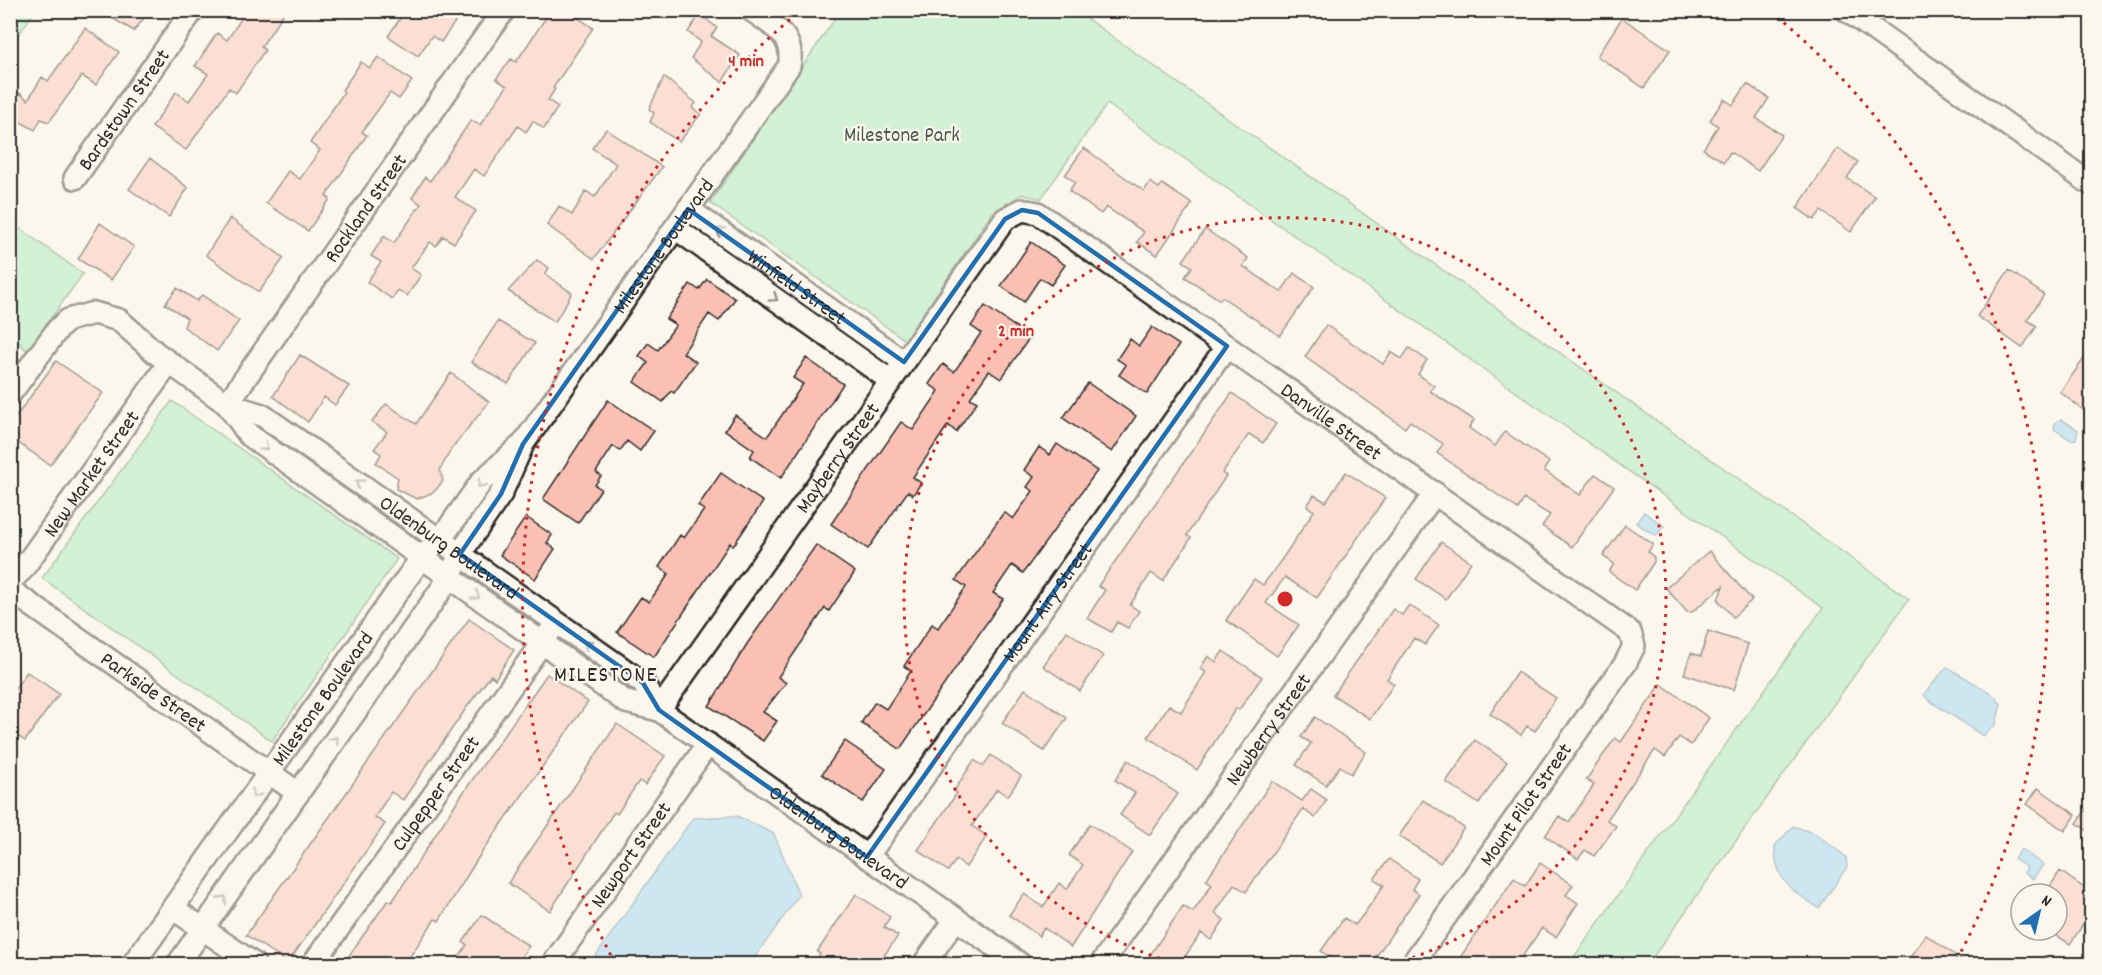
<svg xmlns="http://www.w3.org/2000/svg" width="2102" height="975" viewBox="0 0 2102 975" font-family="Dekko,sans-serif">
  <rect width="100%" height="100%" fill="#fbf7ec"/>
  <filter id="ink" filterUnits="userSpaceOnUse"><feTurbulence type="fractalNoise" baseFrequency=".0167" numOctaves="2"/><feDisplacementMap in="SourceGraphic" scale="12" xChannelSelector="R" yChannelSelector="G"/><feConvolveMatrix kernelMatrix="1 2 1 2 8 2 1 2 1" color-interpolation-filters="sRGB"/></filter>
  <g filter="url(#ink)">
    <path fill="#a2e9b6" stroke="#668a70" stroke-width="1.5" d="M11 10 35 11 11 45 10 11Z
      M840 11H1076L1909 599 1648 964H1569L1823 608 1107 104 1041 199 1022 194 992 213 905 340 710 203Z
      M11 222 83 274 27 351 11 334Z
      M172 401 397 559 272 741 42 578Z"/>
    <path fill="#96d2f6" stroke="#6b8fa5" stroke-width="1.5" d="M2061 419 2078 430 2076 439 2071 440 2054 429 2055 423Z
      M1644 512 1664 526 1656 536 1636 523Z
      M1947 667 1991 693 2001 704 1996 724 1983 736 1927 699 1924 694Z
      M737 816 774 834 799 895 750 964H590L693 818Z
      M1793 826 1816 834 1846 857 1847 867 1819 908C1792 892 1774 879 1775 846Z
      M2021 849 2043 865 2033 879 2024 873 2027 868 2014 859Z"/>
    <path fill="#fbc0b4" stroke="#2b2b2b" stroke-width="1.5" d="M98 10H150L134 31Z
      M247 10H286L261 47 265 50 236 93 229 88 186 150 152 127 176 92 189 101 208 74 195 66 217 33 227 40Z
      M406 10H439L455 22 441 42 432 36 418 56 388 36Z
      M551 10H567L593 28 553 88 555 89 548 100 558 107 544 129 533 121 526 132 518 126 484 176 474 169 455 197 476 211 454 243 443 236 436 246 430 242 411 268 421 275 407 296 398 290 392 299 367 282 381 262 371 256 384 236 394 243 421 204 412 198 425 177 430 181 471 120 480 125 507 86 496 79 511 59 516 62Z
      M700 14 717 28 711 36 740 55 722 82 691 58 701 42 688 32Z
      M1622 18 1670 50 1644 88 1597 56Z
      M85 28 119 52 96 85 82 76 49 122 41 119 35 130 10 116V109L20 93 28 100 42 77 48 81Z
      M378 57 412 81 399 99 390 93 362 132 367 135 326 196 330 199 308 231 266 203 288 171 300 179 320 150 310 143 344 92 342 90 361 62 370 68Z
      M664 77 696 103 692 108 701 114 679 142 650 122 654 113 649 109Z
      M1747 84 1769 98 1756 118 1782 135 1758 171 1730 152 1724 162 1703 149 1718 126 1710 120 1724 99 1733 105Z
      M606 129 662 167 594 259 547 225 559 206 572 215 586 191 595 197 616 164 592 148Z
      M1084 148 1144 191 1150 182 1159 188 1162 184 1192 204 1157 255 1137 242 1144 232 1106 207 1101 214 1069 191 1075 182 1065 175Z
      M1838 148 1858 162 1847 178 1875 197 1851 232 1821 211 1814 220 1797 208Z
      M150 158 188 188 169 217 129 189Z
      M230 218 284 258 259 292 206 255Z
      M100 223 134 247 111 280 78 259Z
      M1205 229 1248 258 1243 266 1281 292 1294 273 1314 287 1280 336 1222 297 1220 300 1185 277 1192 267 1183 261Z
      M1031 242 1065 265 1051 285 1040 278 1024 302 1001 286Z
      M537 260 549 268 545 274 572 293 555 322 508 291Z
      M2009 270 2044 295 2027 320 2037 326 2022 348 1977 316Z
      M707 279 735 299 719 321 709 314 683 353 696 362 674 393 671 391 663 402 634 382 648 363 639 356 648 343 658 350 676 325 666 319 690 284 699 290Z
      M177 288 197 301 202 295 239 321 217 351 184 327 187 318 165 304Z
      M985 306 1030 337 1001 379 989 371 970 398 977 402 956 432 948 425 913 477 921 483 913 495 908 491 868 549 831 524 901 422 913 430 939 391 929 384 943 364 954 372 981 333 971 326Z
      M498 321 535 343 508 384 471 362Z
      M1326 325 1383 364 1391 352 1402 359 1409 348 1427 360 1418 374 1434 386 1430 391 1474 420 1469 428 1495 446 1505 432 1549 462 1544 470 1580 495 1595 474 1614 487 1572 547 1542 526 1550 515 1524 499 1518 509 1437 453 1443 444 1410 421 1405 428 1305 357Z
      M1152 327 1179 345 1147 394 1119 375 1126 365 1117 359 1130 339 1139 346Z
      M2091 349V416L2060 392Z
      M300 355 349 386 335 405 324 397 308 422 273 396Z
      M806 358 843 384 781 478 750 457 754 450 725 430 735 415 767 437 803 384 793 378Z
      M56 361 103 393 50 465 10 437V425Z
      M451 373 489 402 452 448 440 470 443 481 434 492 417 499 396 489 398 478 376 463 381 454 374 449 387 432 372 422 386 404 416 424Z
      M1088 383 1136 416 1112 452 1063 418Z
      M1232 393 1276 424 1263 443 1249 434 1222 473 1226 476 1187 535 1191 538 1163 581 1151 573 1130 605 1139 611 1128 628 1117 622 1111 632 1087 618 1105 590 1098 586Z
      M608 400 654 431 640 451 627 441 620 451 613 446 596 472 601 476 595 485 601 489 578 523 543 499Z
      M1057 444 1097 471 1023 573 1012 565 993 593 1003 599 900 749 861 723 875 702 886 709 911 671 904 666 932 624 938 628 966 587 956 580 1004 512 1013 519 1033 491 1027 487 1034 477 1024 470 1039 447 1050 455Z
      M1346 472 1385 498 1317 598 1285 577 1266 603 1299 625 1277 656 1226 620 1254 579 1263 585 1282 559 1314 511 1307 506 1314 495 1326 502Z
      M721 473 763 502 733 546 730 543 654 657 617 632 641 597 649 602 669 574 659 567 680 535 684 538 704 510 698 506Z
      M526 517 552 535 547 543 555 549 535 579 500 555Z
      M1625 525 1653 544 1648 552 1654 557V562L1635 590 1609 572 1614 564 1603 556Z
      M1441 542 1471 562 1446 599 1416 579Z
      M816 545 855 572 829 611 825 608 778 677 786 683 763 712 777 721 763 741 709 706 747 644Z
      M1709 551 1752 600 1733 617 1718 600 1723 586 1692 612H1687L1666 588Z
      M1409 605 1439 625 1425 645 1414 638 1387 679 1394 684 1370 719 1333 695 1393 609 1402 615Z
      M469 619 514 650 495 679 491 675 467 707 403 800 391 792 375 817 385 824 288 963 246 935Z
      M1067 631 1103 656 1080 691 1043 666Z
      M1708 631 1748 644 1734 690 1684 674 1691 653 1701 656Z
      M1223 651 1262 677 1239 710 1236 708 1197 770 1148 737 1169 705 1181 712 1206 672 1200 669 1208 656 1216 662Z
      M27 672 59 694 25 741 10 731V695Z
      M1517 672 1556 698 1535 731 1527 726 1521 735 1490 714Z
      M547 674 588 702 480 855 439 921 435 919 405 964H359L348 957 388 900 392 902 456 803Z
      M1661 684 1709 718 1691 745 1679 737 1665 757 1655 750 1607 820 1616 826 1594 856 1585 850 1578 859 1545 836 1559 816 1569 822 1594 785 1586 780 1615 738 1621 742Z
      M1025 689 1067 718 1044 751 1002 723Z
      M1315 717 1366 752 1351 774 1340 766 1326 785 1296 765 1311 743 1301 737Z
      M617 724 665 756 645 785 639 781 617 814 614 812 550 911 508 883Z
      M1475 740 1507 762 1479 804 1446 782Z
      M845 741 886 769 863 802 822 774Z
      M991 755 1021 776 1008 796 997 789 972 826 987 836 966 867 956 860 948 871 918 850 957 793 954 791 974 760 983 766Z
      M1128 760 1178 794 1150 835 1120 815 1135 793 1115 780Z
      M1272 781 1302 801 1311 789 1327 800 1315 818 1303 809 1246 892 1234 884 1215 913 1224 920 1211 940 1201 933 1180 964H1144L1183 906 1193 912 1212 884 1206 880Z
      M2038 788 2076 815 2065 831 2027 804Z
      M1423 800 1464 828 1440 863 1399 836Z
      M2091 803V833L2077 823Z
      M1090 824 1132 852 1071 947 1044 928 1039 936 1009 915 1024 894 1043 907 1059 883 1067 889 1083 865 1069 855Z
      M1389 859 1418 879 1412 889 1419 894 1371 964H1340L1321 951 1344 918 1355 925 1363 915 1384 885 1374 879Z
      M1540 863 1573 885 1566 895 1578 903 1556 937 1542 928 1517 964H1473L1461 956 1514 878 1525 886Z
      M2060 871 2091 893V924L2086 920 2070 944 2057 936V894H2045Z
      M856 894 890 917 884 927 898 936 878 964H813L820 954 817 952Z
      M482 915 529 946 516 964 507 958 502 964H454L467 945 463 942Z
      M1926 935 1968 964H1905Z"/>
    <g fill="none" stroke-linecap="round" stroke-linejoin="round">
      <g stroke="#2b2b2b" stroke-width="26">
        <g id="minor">
          <path d="M1846 10 2092 185"/>
          <path id="s1" d="M75 178 193 10"/>
          <path id="s2" d="M688 209 904 362"/>
          <path d="M675 228 891 381"/>
          <path id="s3" d="M10 394 58 329 68 320 94 313 119 320 156 353 227 404 262 415 643 683 659 710"/>
          <path id="s4" d="M227 404 249 435 626 702 659 710 1020 964"/>
          <path id="s5" d="M227 404 504 10"/>
          <path id="s6" d="M10 581 22 570 169 363"/>
          <path id="s7" d="M10 590 298 793"/>
          <path id="s8" d="M659 710 1005 219 1022 210 1038 213 1630 632 1634 646 1625 664 1412 964"/>
          <path id="s9" d="M867 857 1227 346"/>
          <path d="M174 909 254 964"/>
          <path id="s10" d="M133 964 422 557 440 540 482 481 518 448"/>
          <path id="s11" d="M178 964 450 577 460 554 501 494 523 444 789 66C796 36 772 25 751 10"/>
          <path id="s12" d="M313 964 549 633"/>
          <path id="s13" d="M553 964 708 744"/>
          <path d="M924 964 956 919"/>
          <path id="s14" d="M1101 964 1435 493"/>
        </g>
      </g>
      <use href="#minor" stroke="#fbf7ec" stroke-width="21"/>
    </g>
    <defs><path id="oneway-chevron" d="M-2-3.5L2.5 0L-2 3.5" fill="none" stroke-width="1.6" stroke-linecap="round" stroke-linejoin="round" transform="scale(1.5)"/></defs>
    <g stroke="#93918c">
      <use href="#oneway-chevron" transform="translate(720 231) rotate(-145)"/>
      <use href="#oneway-chevron" transform="translate(774 298) rotate(35)"/>
      <use href="#oneway-chevron" transform="translate(265 447) rotate(35)"/>
      <use href="#oneway-chevron" transform="translate(359 483) rotate(-145)"/>
      <use href="#oneway-chevron" transform="translate(481 484) rotate(130)"/>
      <use href="#oneway-chevron" transform="translate(476 596) rotate(35)"/>
      <use href="#oneway-chevron" transform="translate(587 644) rotate(-145)"/>
      <use href="#oneway-chevron" transform="translate(335 740) rotate(-55)"/>
      <use href="#oneway-chevron" transform="translate(255 794) rotate(125)"/>
      <use href="#oneway-chevron" transform="translate(223 899) rotate(-55)"/>
    </g>
  </g>
  <path d="M0 0H2102V975H0ZM688 209 904 362 1005 219 1022 210 1038 213 1227 346 867 857 659 710 643 683 460 554 501 494 523 444Z" fill="#fbf7ec" fill-opacity=".55" fill-rule="evenodd"/>
  <path fill="none" stroke="#1f6fb2" stroke-width="4.5" stroke-linejoin="round" d="M688 209 904 362 1005 219 1022 210 1038 213 1227 346 867 857 659 710 643 683 460 554 501 494 523 444Z"/>
  <g fill="none" stroke="#d62828" stroke-width="3" stroke-dasharray="3 6">
    <path d="M1177 964A381 381 0 1 1 1393 964"/>
    <path d="M615 963A762 762 0 0 1 800 11M1770 11A762 762 0 0 1 1955 963"/>
  </g>
  <g text-anchor="middle" stroke-width="4.5" stroke-linejoin="round" paint-order="stroke">
    <g font-size="21" fill="#2b2b2b" stroke="#fbf7ec">
      <text dy="7" stroke="none"><textPath href="#s1" startOffset="84">Bardstown Street</textPath></text>
      <text dy="7" stroke="none"><textPath href="#s5" startOffset="240">Rockland Street</textPath></text>
      <text dy="7" stroke="none"><textPath href="#s11" startOffset="868">Milestone Boulevard</textPath></text>
      <text dy="7" stroke="none"><textPath href="#s2" startOffset="134">Winfield Street</textPath></text>
      <text dy="7" stroke="none"><textPath href="#s8" startOffset="996">Danville Street</textPath></text>
      <text dy="7" stroke="none"><textPath href="#s8" startOffset="309">Mayberry Street</textPath></text>
      <text dy="7" stroke="none"><textPath href="#s6" startOffset="135">New Market Street</textPath></text>
      <text dy="7" stroke="none"><textPath href="#s3" startOffset="550">Oldenburg Boulevard</textPath></text>
      <text dy="7" stroke="none"><textPath href="#s9" startOffset="312">Mount Airy Street</textPath></text>
      <text dy="7" stroke="none"><textPath href="#s7" startOffset="176">Parkside Street</textPath></text>
      <text dy="7" stroke="none"><textPath href="#s10" startOffset="326">Milestone Boulevard</textPath></text>
      <text dy="7" stroke="none"><textPath href="#s14" startOffset="288">Newberry Street</textPath></text>
      <text dy="7" stroke="none"><textPath href="#s12" startOffset="210">Culpepper Street</textPath></text>
      <text transform="translate(1525 804) rotate(-55)" y="7">Mount Pilot Street</text>
      <text dy="7" stroke="none"><textPath href="#s4" startOffset="754">Oldenburg Boulevard</textPath></text>
      <text dy="7" stroke="none"><textPath href="#s13" startOffset="134">Newport Street</textPath></text>
    </g>
    <g font-size="21" fill="#495a4e" stroke="#fbf7ec">
      <text x="902" y="141">Milestone Park</text>
    </g>
    <g font-size="22" letter-spacing="1.5" fill="#2b2b2b" stroke="#fbf7ec">
      <text x="606" y="681">MILESTONE</text>
    </g>
  </g>
  <circle cx="1285" cy="599" r="9" fill="#d62828" stroke="#fbf7ec" stroke-width="3"/>
  <g font-size="18" text-anchor="middle" font-weight="bold" fill="#d62828" stroke="#fbf7ec" stroke-width="4.5" stroke-linejoin="round" paint-order="stroke">
    <text x="746" y="66">4 min</text>
    <text x="1016" y="336">2 min</text>
  </g>
  <rect width="2102" height="975" fill="none" stroke="#fbf7ec" stroke-width="36"/>
  <rect x="18" y="18" width="2066" height="939" fill="none" stroke="#2b2b2b" stroke-width="2" filter="url(#ink)"/>
  <g transform="translate(2039 912) rotate(34)"><circle r="28" fill="#fbf7ec" stroke="#a8a59f" stroke-width="1.5"/>
  <path d="M0-4.5L10 22L0 15L-10 22Z" fill="#1f6fb2"/>
  <text y="-9" font-size="16" font-weight="bold" text-anchor="middle" fill="#2b2b2b">N</text>
  </g>
</svg>
